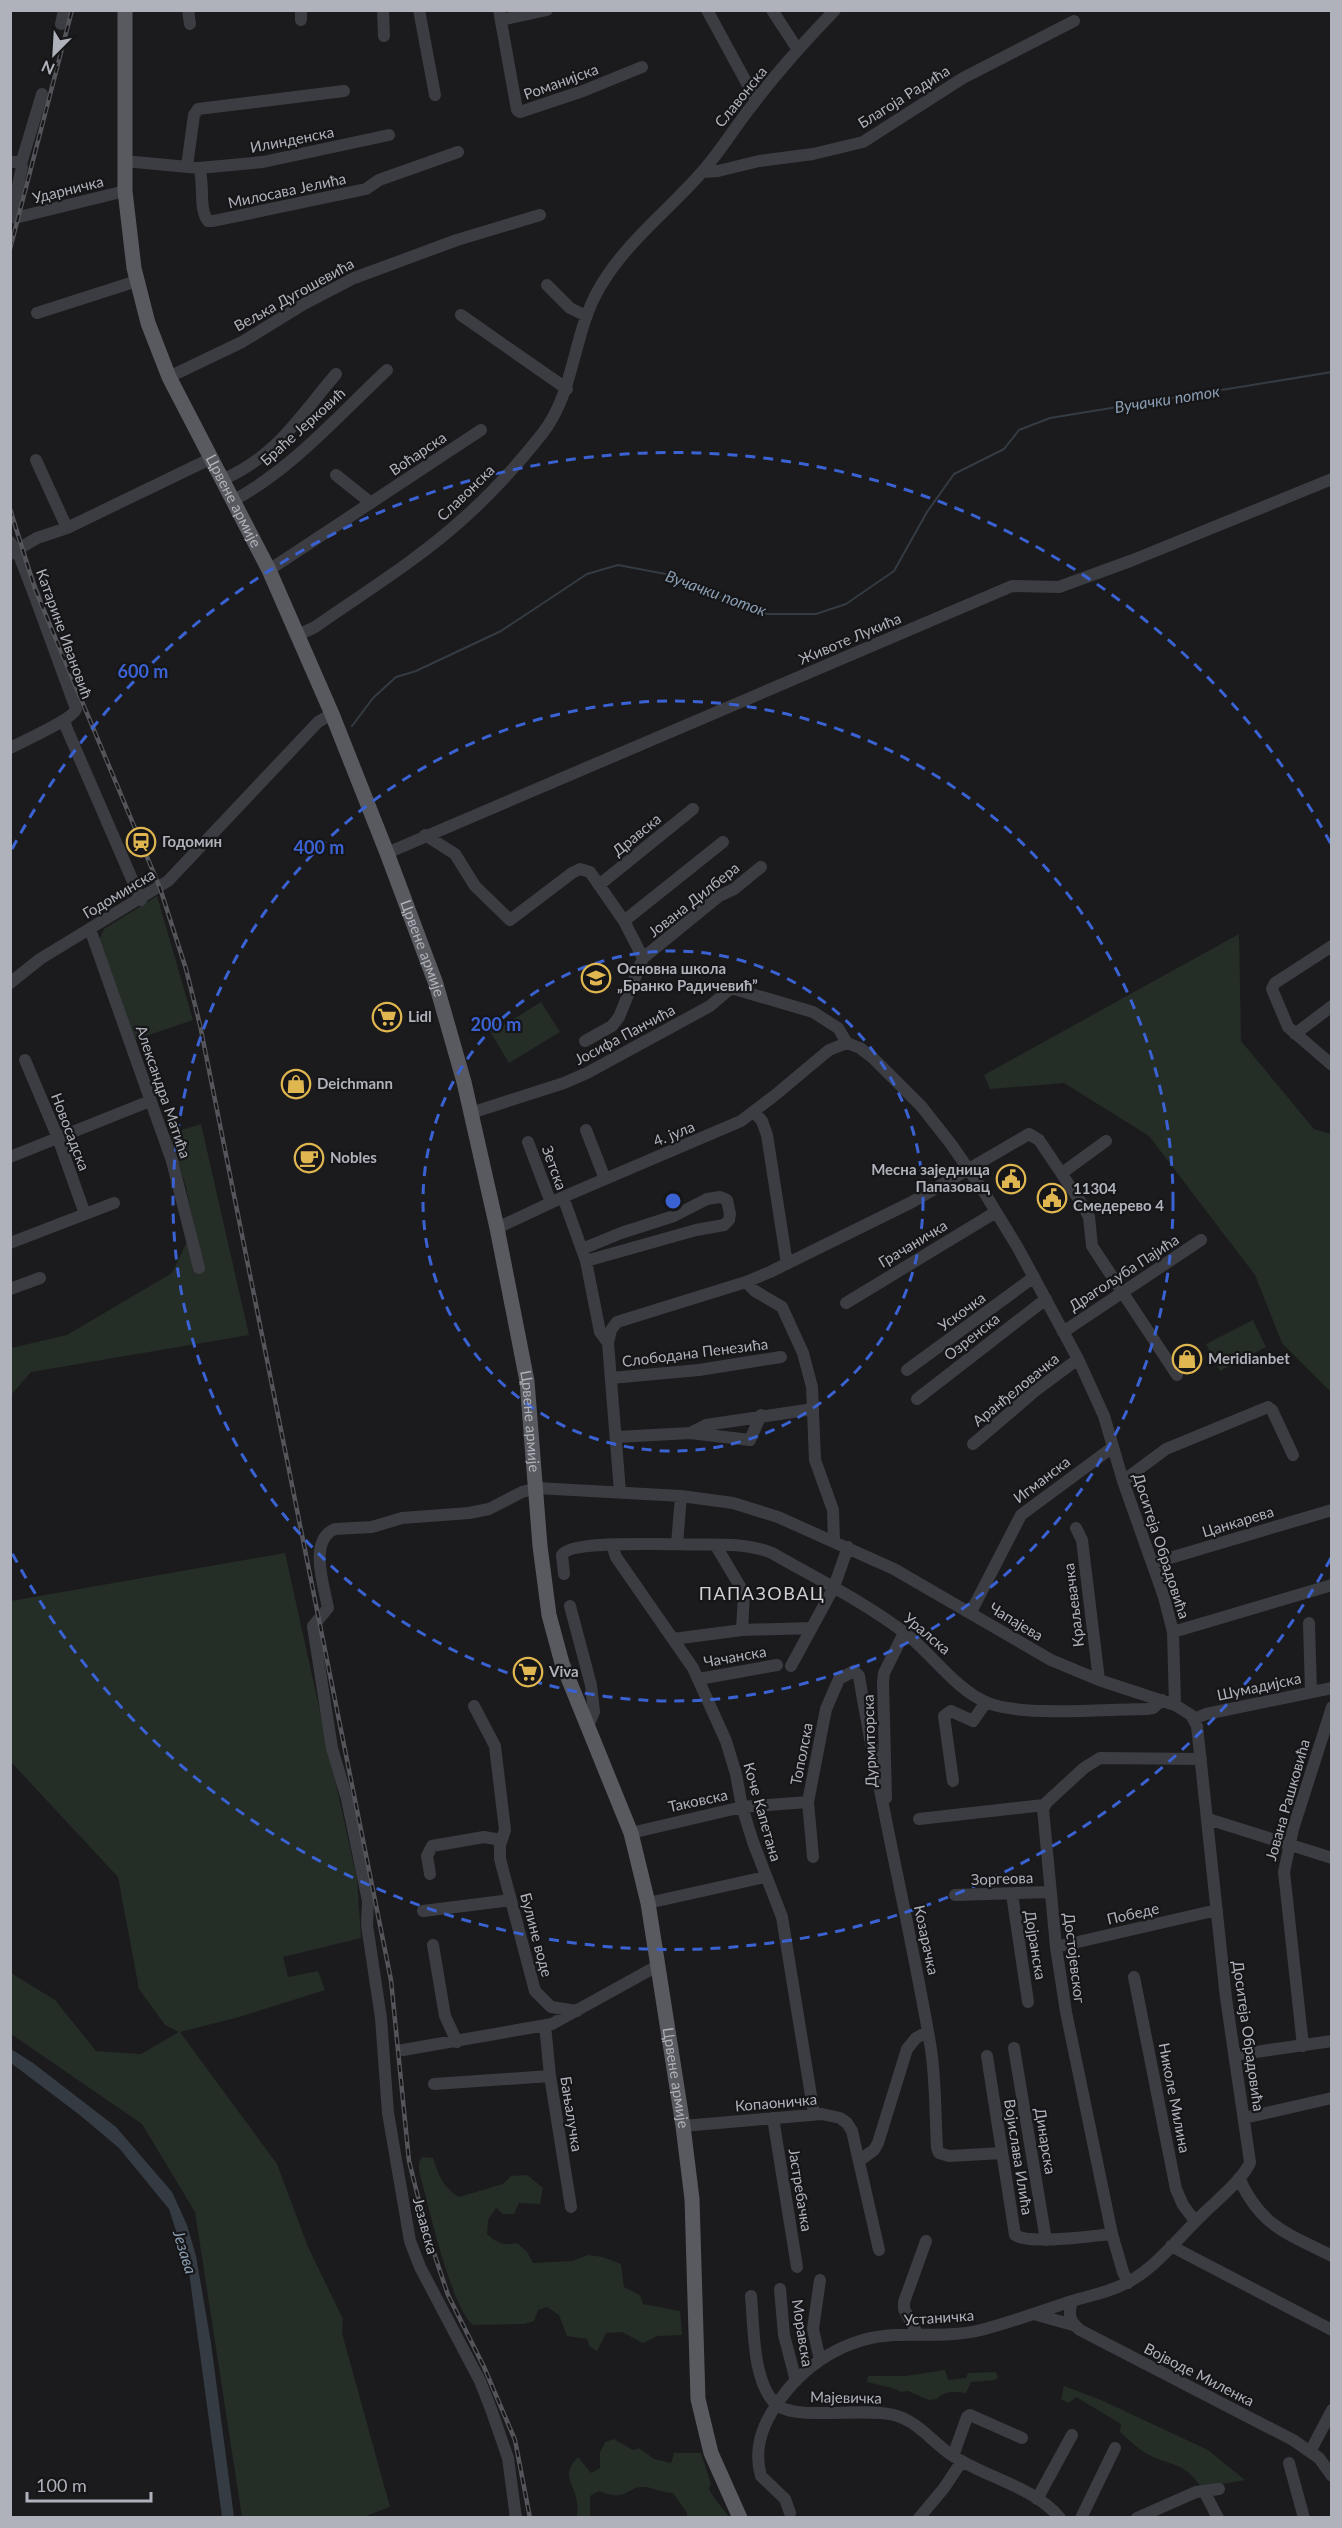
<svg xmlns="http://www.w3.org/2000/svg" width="1342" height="2528" viewBox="0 0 1342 2528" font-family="Lato,sans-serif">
  <rect width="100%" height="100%" fill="#1b1b1d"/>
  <path fill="#252d27" d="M157 896 193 1020 134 1040 99 940 104 929Z
    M1239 934 1241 1041 1314 1129 1331 1134V1392L1282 1343 1255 1275 1149 1136 1064 1083 990 1089 984 1075Z
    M541 1002 560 1032 509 1063 491 1033Z
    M201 1124 249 1335 31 1372 11 1395V1348L67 1335 172 1273 194 1227 186 1187 169 1134Z
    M1253 1320 1266 1347 1220 1371 1206 1344Z
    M285 1553 357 1879 361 1938 283 1957 288 1977 318 1971 325 1990 239 2017 180 2032 277 2164 308 2247 343 2319 342 2333 390 2507 363 2517H242L195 2212 142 2124 11 2034V1973L55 2000 96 2051 141 2054 179 2032 165 2025 139 1989 118 1877 11 1762V1601Z
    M422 2157 433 2158C439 2176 443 2187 459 2197L503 2184 511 2176 527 2175 543 2188 540 2204 519 2203 514 2214H503L496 2208 488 2220 487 2234C497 2243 503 2246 517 2243L527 2252 533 2263 572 2261 588 2255 603 2257 621 2264 624 2287 640 2295 643 2304 680 2311 682 2335 657 2336 643 2343 622 2332 606 2333 597 2351 590 2347 587 2339 567 2336 559 2315 547 2307 538 2310 534 2321 524 2324 473 2325C451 2308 428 2203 419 2171V2162Z
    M945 2370 948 2380 966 2378 968 2373 996 2372 998 2377 995 2380 971 2382 966 2393C955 2392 945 2390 937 2399L929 2400 908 2391 901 2392 892 2388 867 2382 868 2376H906Z
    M1064 2386 1101 2400 1208 2450 1245 2480 1202 2488C1182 2461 1177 2468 1151 2456 1140 2451 1129 2440 1120 2432L1121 2424 1076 2397 1069 2403 1061 2399Z
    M614 2439 633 2450 639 2448 654 2459 671 2463 674 2453H701L711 2484 709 2488C711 2496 724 2509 729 2517H687V2513L673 2493C663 2493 654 2488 645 2487 625 2486 628 2503 599 2491L590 2496V2517H577C577 2513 578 2507 577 2502 574 2482 560 2476 578 2457L591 2473 600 2468V2453L605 2442Z"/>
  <path fill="#343b42" d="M11 2049 33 2063 116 2127 172 2192 187 2225 196 2256 211 2343 234 2517H222L189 2272 169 2209 119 2148 81 2116 11 2063Z"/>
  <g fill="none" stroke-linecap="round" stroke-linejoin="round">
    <path stroke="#343b42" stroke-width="2" d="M352 726 373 698 396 677 416 671 501 631 587 574 618 565 671 575 714 595 767 614H816L846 604 894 571 927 512 954 474 1004 449 1019 430 1050 418 1332 372"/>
    <path stroke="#3c3d42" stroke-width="12" d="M188 10 190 24
      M301 10V20
      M383 10 384 36
      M419 10 435 95
      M499 10 517 110 520 112 583 91 642 67
      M707 10 756 100
      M772 10 798 50
      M501 20 547 10
      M61 24 64 10
      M124 161 199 168C205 184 198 208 208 221H213L366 189 379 180 458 152
      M10 162H19L22 167 12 213 15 218 125 191
      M21 164 42 94
      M187 166 194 115 198 109 344 91
      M199 168 263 162 389 135
      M703 172 718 171 759 161 813 154 863 142 963 78 1074 21
      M547 285 570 308 586 316
      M37 313 137 281
      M461 315 567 389
      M169 377 242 342 304 304 354 278 457 240 540 215
      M36 460 67 528
      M336 475 371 503
      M224 479C278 455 299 417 336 374
      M234 500C292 469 339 415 387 370
      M10 542 19 555 34 594 76 709C73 719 24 741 10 748
      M10 554 37 538 67 528 212 458
      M269 570 481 430
      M298 635 315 627C365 592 419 559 465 517 493 492 519 463 542 434 576 390 572 334 600 287 626 242 669 210 702 172 721 151 736 125 754 103 778 71 807 39 835 10
      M65 722 66 727 141 900
      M425 835 455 854 475 886 510 920 572 873 580 869 590 872 624 921 643 958
      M387 853 1012 586 1059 587 1133 560 1332 479
      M599 885 693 809
      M624 921 723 842
      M90 929 172 1161 199 1268
      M1332 946 1275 983 1272 989 1288 1027 1332 1065
      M10 983 40 959 168 881 318 722 332 714
      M1295 1034 1332 1006
      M585 1041 612 1026 619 1017 643 958 719 896 734 889 761 867
      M25 1060 58 1138 85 1214
      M754 1112 762 1121 767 1135 787 1264
      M471 1113 564 1083 587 1073 710 1006 731 988 813 1012 838 1028 847 1043 860 1048 873 1058 921 1106 951 1144 984 1192 1018 1248 1078 1359 1104 1416 1123 1481 1164 1597 1173 1632 1175 1705
      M586 1130 605 1179
      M528 1142 551 1203
      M10 1157 150 1101
      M1062 1173 1106 1141
      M563 1197 586 1261 600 1332 608 1343
      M497 1228 563 1197 741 1121 774 1096 829 1050 847 1043
      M10 1243 114 1203
      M582 1249 621 1233 674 1216 707 1199 720 1197 727 1200 730 1214 729 1220 724 1225 696 1230 586 1261
      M746 1282 755 1291 782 1307 803 1353 812 1387 815 1460 833 1510 834 1541
      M10 1289 40 1278
      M846 1303 996 1212
      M1063 1332 1201 1240
      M907 1370 1034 1277
      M611 1378 699 1370 781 1357
      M917 1399 1046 1299
      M690 1433 706 1425 813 1409
      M617 1437 690 1433 750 1440 761 1415
      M973 1444 1035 1391 1078 1359
      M1123 1481 1166 1449 1268 1407 1272 1410 1293 1455
      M620 1492 608 1343 611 1330 617 1322 746 1282 770 1272 912 1202 1029 1134 1039 1140 1084 1207 1089 1217 1092 1246 1177 1375
      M681 1496 677 1544C707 1546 743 1541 772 1553 817 1579 863 1601 905 1633 931 1653 957 1691 988 1703 1024 1717 1106 1709 1147 1709L1153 1708 1162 1700
      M1076 1528 1082 1540 1099 1680
      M612 1545 616 1557 693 1668 726 1741 736 1774 742 1807 753 1842 782 1917 814 2114
      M716 1546 744 1593 742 1630
      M1153 1563 1332 1510
      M564 1574 562 1555C571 1540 657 1545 677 1544
      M570 1606 591 1685 594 1712 588 1726
      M971 1612 1021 1515 1113 1447
      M1309 1623 1311 1692
      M1173 1632 1332 1585
      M673 1639 742 1630 811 1628
      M791 1666 834 1587 848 1547
      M699 1679 777 1665
      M474 1706 495 1746 505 1830 500 1845V1859L535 1991 551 2007 577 2011
      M1194 1719 1206 1714 1332 1688
      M953 1781 944 1716 951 1711 973 1721 986 1702
      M886 1798 883 1682 884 1673 904 1633
      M919 1819 1044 1805
      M1208 1819 1332 1858
      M631 1833 742 1807 808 1802
      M813 1857 808 1802 826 1709 839 1679 854 1671 859 1676C879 1799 909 1921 930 2043 936 2077 935 2113 937 2148L939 2153 949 2156 1002 2153
      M430 1874 427 1856 432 1846 484 1837 501 1840
      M1012 1894 1028 2002
      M955 1895 1051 1892
      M648 1903 765 1877
      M423 1911 511 1900
      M433 1945 445 2016 457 2042
      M1056 1947 1217 1910
      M1134 1977 1176 2189 1183 2205 1195 2221
      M545 2025 550 2076 571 2207
      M1303 2046 1284 1872 1293 1829 1332 1707
      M1014 2048 1046 2240
      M403 2050 552 2024 659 1965
      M1234 2055 1332 2041
      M987 2056 1015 2235C1030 2245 1092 2236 1112 2234
      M434 2084 550 2076
      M773 2118 797 2267
      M1244 2118 1332 2098
      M683 2126 822 2114 840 2118 847 2123 852 2131 879 2250
      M860 2160 874 2150 878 2143 907 2049 916 2038 927 2032
      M1239 2178C1261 2227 1287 2233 1332 2256
      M1171 2246 1332 2330
      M1128 2283 1123 2272 1112 2234 1066 2012 1056 1947 1043 1809 1047 1802 1084 1768 1100 1758 1201 1759
      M780 2289 784 2335 796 2381
      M751 2296C754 2326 752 2384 777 2405 797 2421 864 2407 894 2415 918 2421 933 2443 953 2456 987 2478 1034 2487 1060 2518
      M1072 2301C1068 2314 1069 2321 1080 2330L1293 2440 1319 2458 1332 2476
      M1037 2315 1073 2325
      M918 2335 904 2309V2302L926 2241
      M820 2360 813 2329 820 2280
      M1311 2450 1332 2410
      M953 2456 967 2417 970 2415 1022 2438
      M1289 2463 1304 2518
      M1204 2491 1218 2518
      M1037 2499 1072 2435
      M516 2518 508 2458 491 2409 480 2381 420 2267 410 2241 388 2113 381 2018 367 1925 368 1901 347 1799 332 1748 313 1626 328 1608C324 1586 308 1540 335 1529L372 1527 402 1518 469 1513 489 1509 522 1492 537 1488 681 1496 733 1503 778 1517 894 1569 1051 1660 1099 1680 1175 1705 1191 1715 1197 1726 1226 1998 1250 2162 1249 2165C1238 2184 1217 2200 1202 2215 1177 2239 1152 2273 1120 2286 1105 2293 1088 2296 1072 2301 1042 2311 1012 2322 981 2330 953 2337 924 2334 895 2335 845 2337 801 2366 775 2407 761 2428 754 2452 761 2476L785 2499 790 2513
      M919 2518 944 2488 962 2461
      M1081 2518 1115 2448
      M1137 2518 1196 2492 1219 2489"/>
    <path stroke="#595a60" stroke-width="15" id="s1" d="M125 10V191L134 268 148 323 169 377 269 570 332 714 387 853 436 984 464 1082 497 1228 527 1381 540 1546 549 1615 562 1663 631 1833 648 1903 683 2126 692 2199 698 2399 711 2453 740 2518"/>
    <g stroke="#54555a" stroke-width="4.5">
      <path id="rail" d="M10 249 72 10
        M10 509 35 589 160 888 186 969 200 1025 391 1980 409 2161 426 2229 448 2295 484 2367 515 2440 530 2518"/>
    </g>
    <use href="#rail" stroke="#161618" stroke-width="2" stroke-dasharray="7" stroke-linecap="butt"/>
  </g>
  <g fill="none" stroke="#3a62d2" stroke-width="3" stroke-dasharray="10 8">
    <circle cx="673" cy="1201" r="250"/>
    <circle cx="673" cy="1201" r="500"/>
    <path d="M1331 1558A749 749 0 0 1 12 1553M12 849A749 749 0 0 1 1331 844"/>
  </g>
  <defs>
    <g id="station-ring" transform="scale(1.5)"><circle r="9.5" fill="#161618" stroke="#e0b650" stroke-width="1.5"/><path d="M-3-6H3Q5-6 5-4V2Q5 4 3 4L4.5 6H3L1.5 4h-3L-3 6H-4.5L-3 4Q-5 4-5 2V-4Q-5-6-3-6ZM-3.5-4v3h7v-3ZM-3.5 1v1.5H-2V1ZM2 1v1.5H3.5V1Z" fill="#e0b650"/></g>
    <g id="school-ring" transform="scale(1.5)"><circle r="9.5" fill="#161618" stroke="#e0b650" stroke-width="1.5"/><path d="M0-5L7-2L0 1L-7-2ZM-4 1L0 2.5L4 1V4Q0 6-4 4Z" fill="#e0b650"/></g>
    <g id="supermarket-ring" transform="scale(1.5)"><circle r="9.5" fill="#161618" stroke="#e0b650" stroke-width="1.5"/><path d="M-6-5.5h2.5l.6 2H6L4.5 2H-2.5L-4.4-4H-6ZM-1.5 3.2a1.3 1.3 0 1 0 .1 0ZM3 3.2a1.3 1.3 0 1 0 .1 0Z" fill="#e0b650"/></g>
    <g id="shop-ring" transform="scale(1.5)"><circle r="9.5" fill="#161618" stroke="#e0b650" stroke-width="1.5"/><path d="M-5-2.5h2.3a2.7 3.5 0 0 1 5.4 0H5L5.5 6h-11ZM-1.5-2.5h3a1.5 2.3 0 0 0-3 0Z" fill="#e0b650"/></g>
    <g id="cafe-ring" transform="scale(1.5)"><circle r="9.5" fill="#161618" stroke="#e0b650" stroke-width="1.5"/><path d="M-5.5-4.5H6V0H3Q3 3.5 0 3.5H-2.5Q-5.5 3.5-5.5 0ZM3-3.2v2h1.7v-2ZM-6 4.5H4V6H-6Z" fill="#e0b650"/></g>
    <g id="civic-ring" transform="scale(1.5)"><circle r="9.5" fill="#161618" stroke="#e0b650" stroke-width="1.5"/><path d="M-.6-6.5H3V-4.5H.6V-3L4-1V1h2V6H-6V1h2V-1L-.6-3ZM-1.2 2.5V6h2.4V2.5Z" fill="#e0b650"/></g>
  </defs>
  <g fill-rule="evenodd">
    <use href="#station-ring" x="141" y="842"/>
    <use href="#school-ring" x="596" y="978"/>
    <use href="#supermarket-ring" x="387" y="1017"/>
    <use href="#shop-ring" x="296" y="1084"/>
    <use href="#cafe-ring" x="309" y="1158"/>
    <use href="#civic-ring" x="1011" y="1179"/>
    <use href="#civic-ring" x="1052" y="1198"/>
    <use href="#shop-ring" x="1187" y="1359"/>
    <use href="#supermarket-ring" x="528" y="1672"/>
  </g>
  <g text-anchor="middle" stroke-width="4.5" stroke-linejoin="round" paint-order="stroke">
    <g font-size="15" fill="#afb2bb" stroke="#161618">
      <text transform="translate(561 82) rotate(-20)" y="5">Романијска</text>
      <text transform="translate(741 97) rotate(-51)" y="5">Славонска</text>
      <text transform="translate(904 97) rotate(-32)" y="5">Благоја Радића</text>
      <text transform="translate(292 140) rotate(-11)" y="5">Илинденска</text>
      <text transform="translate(68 190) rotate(-14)" y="5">Ударничка</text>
      <text transform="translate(287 191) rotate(-12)" y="5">Милосава Јелића</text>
      <text transform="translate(294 295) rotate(-29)" y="5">Вељка Дугошевића</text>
      <text transform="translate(303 427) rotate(-42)" y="5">Браће Јерковић</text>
      <text transform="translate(418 454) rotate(-34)" y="5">Воћарска</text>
      <text transform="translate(466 493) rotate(-44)" y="5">Славонска</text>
      <text dy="5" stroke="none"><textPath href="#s1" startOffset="513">Црвене армије</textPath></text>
      <text transform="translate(64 634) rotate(70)" y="5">Катарине Ивановић</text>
      <text transform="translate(850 639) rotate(-23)" y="5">Животе Лукића</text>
      <text transform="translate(637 835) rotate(-39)" y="5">Дравска</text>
      <text transform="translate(119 894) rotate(-31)" y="5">Годоминска</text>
      <text transform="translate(694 900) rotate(-38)" y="5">Јована Дилбера</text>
      <text dy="5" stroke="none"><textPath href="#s1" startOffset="999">Црвене армије</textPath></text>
      <text transform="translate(625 1035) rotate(-28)" y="5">Јосифа Панчића</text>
      <text transform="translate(163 1092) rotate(71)" y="5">Александра Матића</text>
      <text transform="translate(70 1132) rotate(69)" y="5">Новосадска</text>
      <text transform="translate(674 1134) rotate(-22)" y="5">4. јула</text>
      <text transform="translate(554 1168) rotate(70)" y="5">Зетска</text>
      <text transform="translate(913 1244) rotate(-31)" y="5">Грачаничка</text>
      <text transform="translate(1124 1273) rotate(-33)" y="5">Драгољуба Пајића</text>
      <text transform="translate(962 1312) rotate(-36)" y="5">Ускочка</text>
      <text transform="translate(972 1337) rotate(-38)" y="5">Озренска</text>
      <text transform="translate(695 1353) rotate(-7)" y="5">Слободана Пенезића</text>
      <text transform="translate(1016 1390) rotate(-39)" y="5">Аранђеловачка</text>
      <text dy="5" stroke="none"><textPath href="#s1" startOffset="1485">Црвене армије</textPath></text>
      <text transform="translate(1042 1480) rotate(-37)" y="5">Игманска</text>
      <text transform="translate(1238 1522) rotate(-17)" y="5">Цанкарева</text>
      <text transform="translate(1161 1546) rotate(72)" y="5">Доситеја Обрадовића</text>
      <text transform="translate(1074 1605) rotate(-97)" y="5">Краљевачка</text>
      <text transform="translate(1016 1622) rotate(31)" y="5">Чапајева</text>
      <text transform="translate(927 1634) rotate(40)" y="5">Уралска</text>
      <text transform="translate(735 1657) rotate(-10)" y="5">Чачанска</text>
      <text transform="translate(1259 1687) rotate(-12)" y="5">Шумадијска</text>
      <text transform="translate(870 1741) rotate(-92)" y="5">Дурмиторска</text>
      <text transform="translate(802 1754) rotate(-79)" y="5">Тополска</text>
      <text transform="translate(1288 1800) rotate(-74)" y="5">Јована Рашковића</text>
      <text transform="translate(698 1801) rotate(-12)" y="5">Таковска</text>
      <text transform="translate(762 1812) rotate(74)" y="5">Коче Капетана</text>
      <text transform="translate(1002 1879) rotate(-2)" y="5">Зоргеова</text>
      <text transform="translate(1133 1914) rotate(-13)" y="5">Победе</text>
      <text transform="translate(536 1935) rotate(75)" y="5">Булине воде</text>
      <text transform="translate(926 1940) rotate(78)" y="5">Козарачка</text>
      <text transform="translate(1035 1945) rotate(81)" y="5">Дојранска</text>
      <text transform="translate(1074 1958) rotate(83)" y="5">Достојевског</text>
      <text transform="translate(1248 2036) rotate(82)" y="5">Доситеја Обрадовића</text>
      <text dy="5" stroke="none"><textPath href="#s1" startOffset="2162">Црвене армије</textPath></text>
      <text transform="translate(1174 2098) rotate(79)" y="5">Николе Милина</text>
      <text transform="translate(776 2103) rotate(-5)" y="5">Копаоничка</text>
      <text transform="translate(571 2114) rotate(81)" y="5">Бањалучка</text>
      <text transform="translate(1045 2141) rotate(81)" y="5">Динарска</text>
      <text transform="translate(1018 2157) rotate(81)" y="5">Војислава Илића</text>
      <text transform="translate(800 2190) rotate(81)" y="5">Јастребачка</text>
      <text transform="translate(425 2226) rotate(75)" y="5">Језавска</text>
      <text transform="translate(939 2318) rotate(-4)" y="5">Устаничка</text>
      <text transform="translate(802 2333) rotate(81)" y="5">Моравска</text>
      <text transform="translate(1199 2375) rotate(27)" y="5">Војводе Миленка</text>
      <text transform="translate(846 2398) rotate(1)" y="5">Мајевичка</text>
    </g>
    <g font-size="15" font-weight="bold" fill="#afb2bb" stroke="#161618" text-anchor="start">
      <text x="162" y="847">Годомин</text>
      <text x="617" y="974">Основна школа<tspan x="617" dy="17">„Бранко Радичевић”</tspan></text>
      <text x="408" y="1022">Lidl</text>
      <text x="317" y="1089">Deichmann</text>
      <text x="330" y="1163">Nobles</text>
      <text x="990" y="1175" text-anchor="end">Месна заједница<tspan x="990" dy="17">Папазовац</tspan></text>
      <text x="1073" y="1194">11304<tspan x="1073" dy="17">Смедерево 4</tspan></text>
      <text x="1208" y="1364">Meridianbet</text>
      <text x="549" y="1677">Viva</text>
    </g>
    <g font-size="16" font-style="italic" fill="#8a9db2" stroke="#161618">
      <text transform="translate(1167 399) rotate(-9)" y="6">Вучачки поток</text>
      <text transform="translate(716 593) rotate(20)" y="6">Вучачки поток</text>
      <text transform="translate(185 2252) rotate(73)" y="6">Језава</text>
    </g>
    <g font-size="18" letter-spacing="1.5" fill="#d0d1d7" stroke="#161618">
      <text x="762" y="1600">ПАПАЗОВАЦ</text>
    </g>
  </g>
  <circle cx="673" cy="1201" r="9" fill="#3a62d2" stroke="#161618" stroke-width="3"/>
  <g font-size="18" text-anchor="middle" font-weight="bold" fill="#3a62d2" stroke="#161618" stroke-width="4.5" stroke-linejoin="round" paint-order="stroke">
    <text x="143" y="678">600 m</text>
    <text x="319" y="854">400 m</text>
    <text x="496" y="1031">200 m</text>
  </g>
  <rect width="1342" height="2528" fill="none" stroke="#afb2bb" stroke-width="24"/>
  <g transform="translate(54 54) rotate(204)" stroke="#161618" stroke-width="4.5" paint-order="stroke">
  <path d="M0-4.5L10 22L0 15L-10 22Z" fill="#afb2bb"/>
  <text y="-9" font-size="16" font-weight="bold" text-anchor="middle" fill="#afb2bb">N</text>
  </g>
  <path d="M27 2492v9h124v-9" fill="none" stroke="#afb2bb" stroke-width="3"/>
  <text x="36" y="2492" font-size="18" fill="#afb2bb" stroke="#161618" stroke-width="4.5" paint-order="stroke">100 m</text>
</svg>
